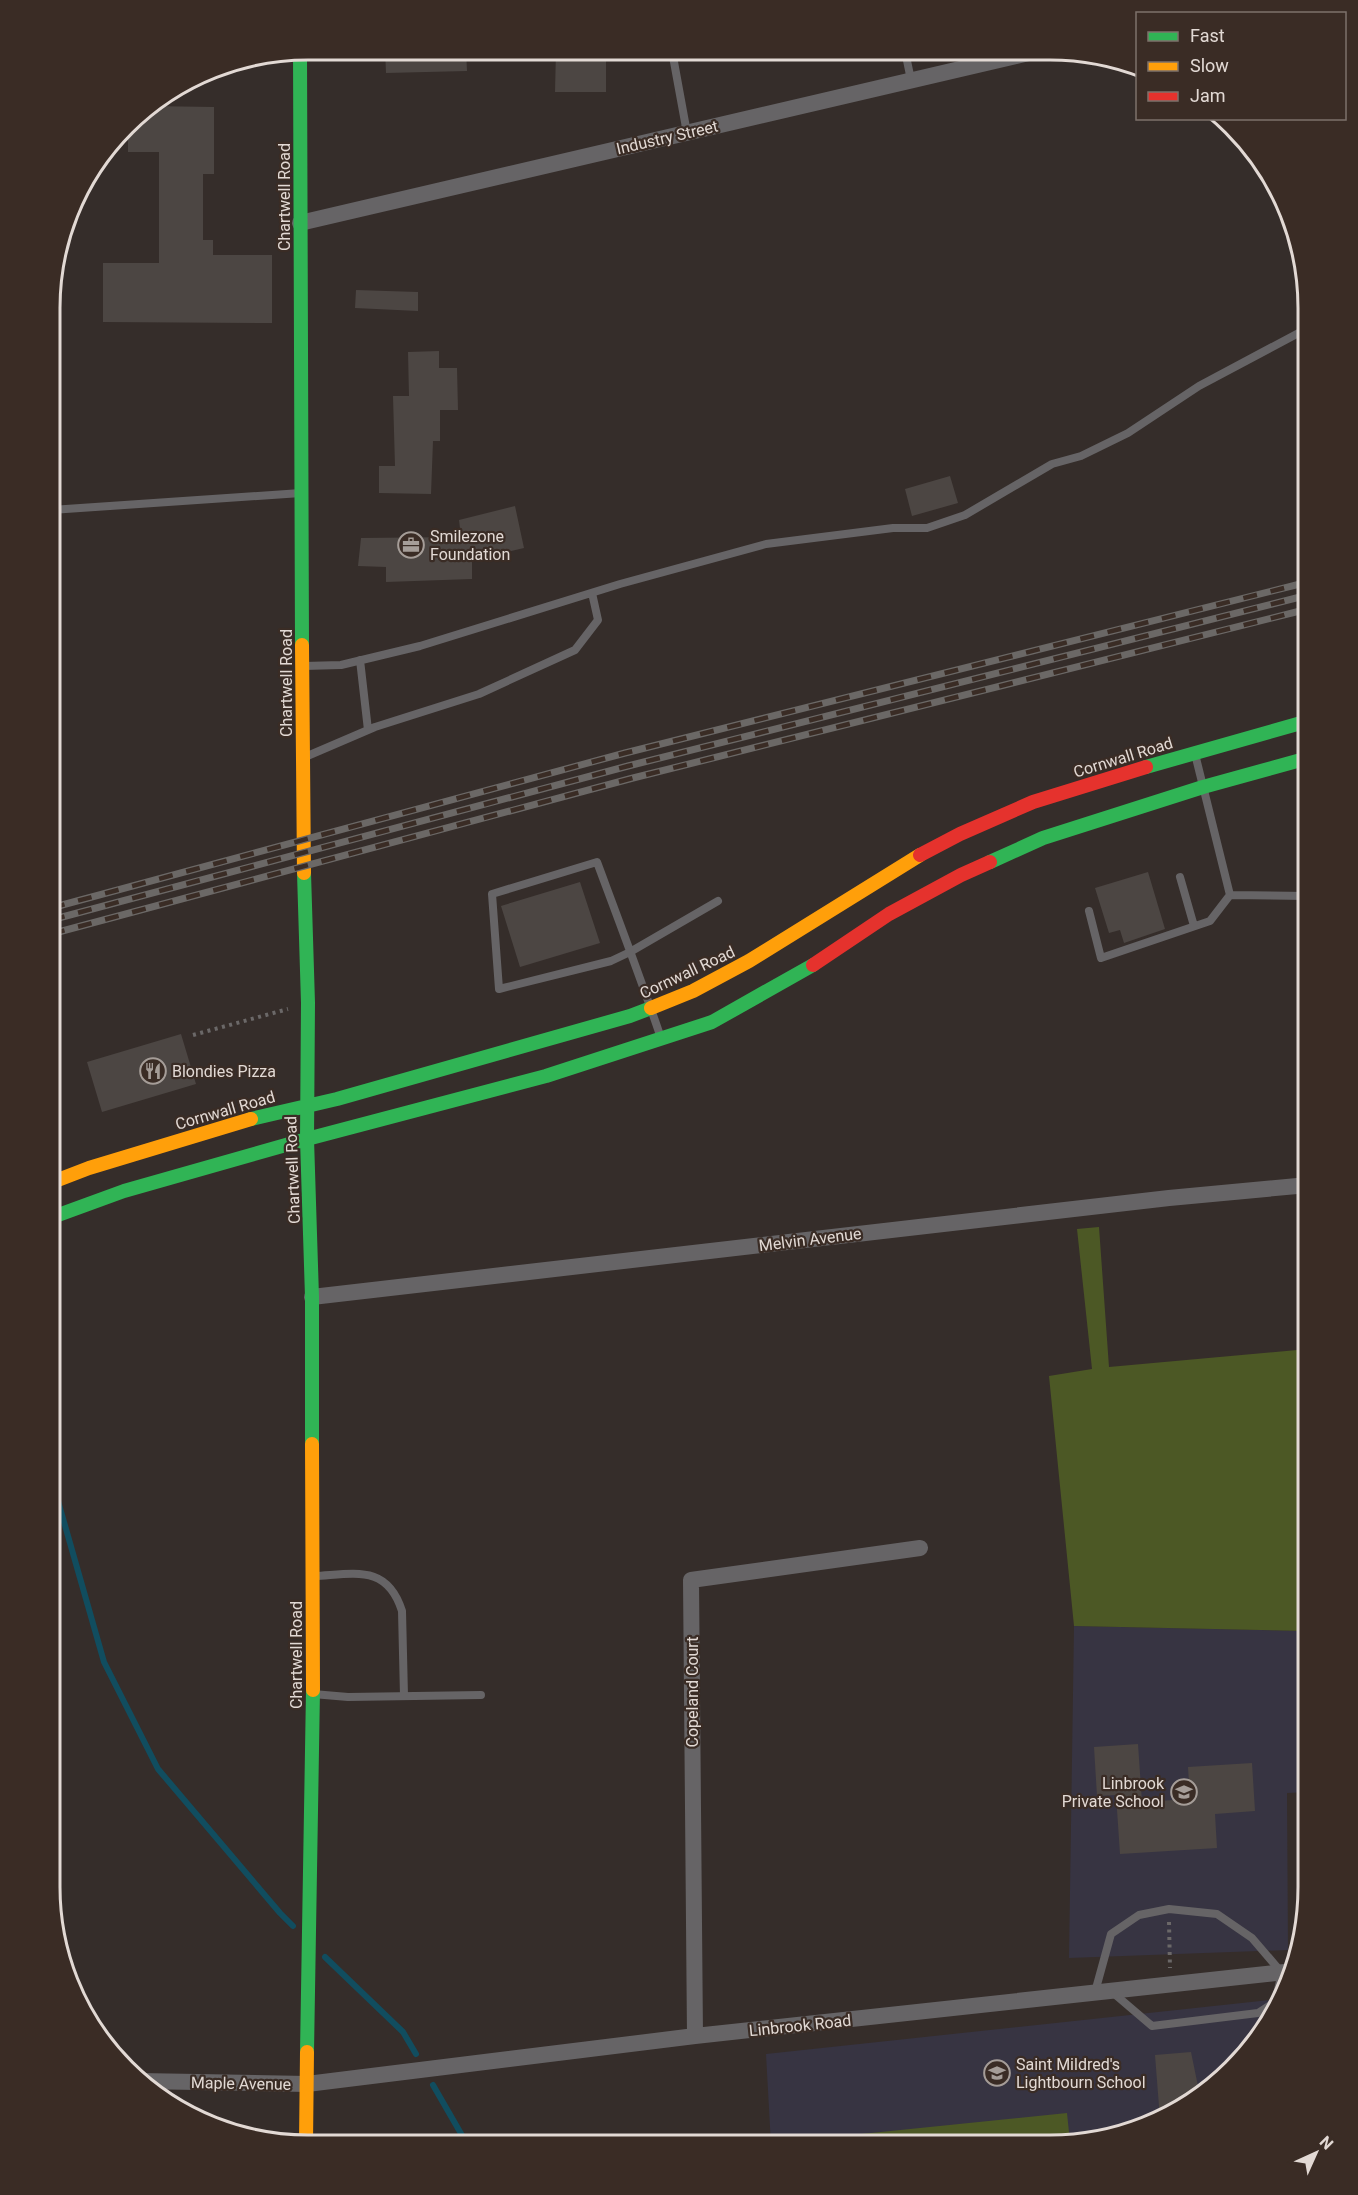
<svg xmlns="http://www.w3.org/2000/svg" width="1358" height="2195" viewBox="0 0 1358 2195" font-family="Roboto,sans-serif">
  <rect width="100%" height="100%" fill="#352d2a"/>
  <path fill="#373442" d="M1074 1626 1308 1631V1792L1287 1793 1288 1950 1069 1958Z
    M1279 1999 1255 2044 1208 2092 1149 2126 1051 2145H771L766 2054Z"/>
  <path fill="#4c5825" d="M1099 1227 1109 1367 1308 1349V1631L1074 1626 1049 1376 1092 1369 1077 1229Z
    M1067 2113 1070 2142 1051 2145H812V2139Z"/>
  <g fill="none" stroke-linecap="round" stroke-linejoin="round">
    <path stroke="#114d5f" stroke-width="6" d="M50 1473 104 1662 158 1769 280 1913 293 1926
      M325 1957 403 2032 416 2054
      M433 2085 467 2144"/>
  </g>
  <path fill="#4c4643" d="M385 50H466L467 71 386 73Z
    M556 50H606V92H555Z
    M149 106 214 107V174H203V240H213V255H272V323L103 322V263H159V152H128V125L137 114Z
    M356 290 418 292V311L355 308Z
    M439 351V368H457L458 410H440V441H433L431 494 379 493V466H395L393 396H409L408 352Z
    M950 476 958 503 912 516 905 489Z
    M515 506 524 548 472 560V579L386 582V567L358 566 361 538 461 537 459 520Z
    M1148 872 1165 929 1124 943 1120 930 1109 933 1095 888Z
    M580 882 600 943 520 967 501 906Z
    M181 1034 196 1084 102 1112 87 1062Z
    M1138 1744 1142 1802 1190 1799 1188 1767 1252 1763 1255 1811 1215 1814 1217 1848 1120 1854 1116 1795 1097 1796 1094 1747Z
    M1191 2052 1200 2096 1160 2119 1155 2055Z"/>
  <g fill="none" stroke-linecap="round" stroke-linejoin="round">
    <path stroke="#6b6868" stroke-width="4" stroke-dasharray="3 4.5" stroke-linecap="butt" d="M193 1035 288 1009
      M1169 1922 1170 1968"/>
    <path stroke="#666466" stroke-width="8" d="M672 51 687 133
      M905 51 911 80
      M963 51 965 68
      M51 510 301 493
      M360 660 368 730
      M304 666 341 665 420 646 620 584 766 544 893 528H927L965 515 1052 464 1081 456 1128 433 1199 386 1308 328
      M305 757 375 727 479 694 575 650 598 620 592 593
      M1180 877 1194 926
      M1230 895 1308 896
      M1089 911 1101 958 1210 921 1230 895 1195 754
      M661 1038C641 979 619 921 597 862L492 894 499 989 611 961 630 952 718 901
      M314 1576C355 1574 387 1564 402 1611L404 1696
      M313 1694 348 1697 481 1695
      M1095 1992 1111 1934 1139 1915 1169 1909 1217 1914 1252 1938 1282 1973 1275 2002 1258 2013 1152 2026 1111 1991"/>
    <path stroke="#666466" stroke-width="16" d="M300 223 1033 52
      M312 1297 1169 1198 1308 1185
      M695 2036 691 1580 920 1548
      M139 2081 307 2084 695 2036 1294 1971"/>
    <path stroke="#30b455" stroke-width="14" d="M300 51 302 645
      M1146 767 1308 721
      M990 862 1043 838 1203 787 1308 758
      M304 873 308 1003 307 1139 312 1297V1444
      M251 1119 337 1099 630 1016 651 1008
      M50 1218 124 1191 307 1139 546 1076 712 1022 813 965
      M307 2052 313 1690"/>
    <path stroke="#ff9f0a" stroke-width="14" d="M302 645 304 873
      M651 1008 693 991 749 961 920 855
      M50 1183 89 1168 251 1119
      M312 1444 313 1690
      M306 2143 307 2052"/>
    <path stroke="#e5322d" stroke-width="14" d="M920 855 960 834 1033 802 1146 767
      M813 965 889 914 961 875 990 862"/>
    <g stroke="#6b6866" stroke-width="7">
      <path id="rail" d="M51 908 625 753 1308 582
        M51 920 628 766 1308 595
        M51 934 633 778 1308 609"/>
    </g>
    <use href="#rail" stroke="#3a2c25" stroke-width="4.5" stroke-dasharray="14" stroke-linecap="butt"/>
  </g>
  <defs>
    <g id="office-ring" transform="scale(1.35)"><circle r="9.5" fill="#3a2c25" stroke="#a59d98" stroke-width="1.5"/><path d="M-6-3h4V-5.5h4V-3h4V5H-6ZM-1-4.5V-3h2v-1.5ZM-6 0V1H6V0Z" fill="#a59d98"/></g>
    <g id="restaurant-ring" transform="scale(1.35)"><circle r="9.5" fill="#3a2c25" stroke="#a59d98" stroke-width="1.5"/><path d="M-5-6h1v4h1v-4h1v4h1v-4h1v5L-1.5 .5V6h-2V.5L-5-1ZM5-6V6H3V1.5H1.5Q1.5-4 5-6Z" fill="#a59d98"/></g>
    <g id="school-ring" transform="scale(1.35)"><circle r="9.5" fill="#3a2c25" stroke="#a59d98" stroke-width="1.5"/><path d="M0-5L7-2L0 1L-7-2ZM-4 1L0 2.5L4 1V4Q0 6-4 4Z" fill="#a59d98"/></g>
  </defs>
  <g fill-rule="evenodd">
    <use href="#office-ring" x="411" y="545"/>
    <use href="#restaurant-ring" x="153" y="1071"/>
    <use href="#school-ring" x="1184" y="1792"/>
    <use href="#school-ring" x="997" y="2073"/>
  </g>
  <g text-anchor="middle" stroke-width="4.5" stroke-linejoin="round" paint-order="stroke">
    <g font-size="16" fill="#e2d9d4" stroke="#3a2c25">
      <text transform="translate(667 137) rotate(-13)" y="6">Industry Street</text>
      <text transform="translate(284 197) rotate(-90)" y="6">Chartwell Road</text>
      <text transform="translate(286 683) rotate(-90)" y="6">Chartwell Road</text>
      <text transform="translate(1123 757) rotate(-17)" y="6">Cornwall Road</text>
      <text transform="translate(687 972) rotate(-25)" y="6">Cornwall Road</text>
      <text transform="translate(225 1110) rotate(-16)" y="6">Cornwall Road</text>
      <text transform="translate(292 1170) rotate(-92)" y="6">Chartwell Road</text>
      <text transform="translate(810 1239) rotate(-7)" y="6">Melvin Avenue</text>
      <text transform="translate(296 1655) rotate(-90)" y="6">Chartwell Road</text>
      <text transform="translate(692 1692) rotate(-90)" y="6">Copeland Court</text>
      <text transform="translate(800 2025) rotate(-6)" y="6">Linbrook Road</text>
      <text transform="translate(241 2083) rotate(1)" y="6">Maple Avenue</text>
    </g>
    <g font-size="16" fill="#e2d9d4" stroke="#3a2c25" text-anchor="start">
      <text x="430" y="542">Smilezone<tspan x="430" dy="18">Foundation</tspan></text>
      <text x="172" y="1077">Blondies Pizza</text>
      <text x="1164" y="1789" text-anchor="end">Linbrook<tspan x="1164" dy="18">Private School</tspan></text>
      <text x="1016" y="2070">Saint Mildred's<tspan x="1016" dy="18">Lightbourn School</tspan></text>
    </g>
  </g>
  <path d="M0 0H1358V2195H0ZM308 60H1050A248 248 0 0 1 1298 308V1887A248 248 0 0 1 1050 2135H308A248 248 0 0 1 60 1887V308A248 248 0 0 1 308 60Z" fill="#3a2c25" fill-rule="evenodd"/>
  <path fill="none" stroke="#e2d9d4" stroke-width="3" d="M308 60H1050A248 248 0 0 1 1298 308V1887A248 248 0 0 1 1050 2135H308A248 248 0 0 1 60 1887V308A248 248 0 0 1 308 60Z"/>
  <rect x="1136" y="12" width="210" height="108" fill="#3a2c25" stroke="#7d716b" stroke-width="1.5"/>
  <rect x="1148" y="32" width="30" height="9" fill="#30b455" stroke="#7d716b" stroke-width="1.5"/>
  <text x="1190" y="42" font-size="18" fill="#e2d9d4">Fast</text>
  <rect x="1148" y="62" width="30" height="9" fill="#ff9f0a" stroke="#7d716b" stroke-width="1.5"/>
  <text x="1190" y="72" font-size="18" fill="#e2d9d4">Slow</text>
  <rect x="1148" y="92" width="30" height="9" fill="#e5322d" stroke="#7d716b" stroke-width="1.5"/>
  <text x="1190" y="102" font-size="18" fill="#e2d9d4">Jam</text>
  <g transform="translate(1316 2153) rotate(45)" stroke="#3a2c25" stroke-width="4.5" paint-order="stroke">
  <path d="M0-4.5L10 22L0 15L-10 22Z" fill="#e2d9d4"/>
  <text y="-9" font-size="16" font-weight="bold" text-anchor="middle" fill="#e2d9d4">N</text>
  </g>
</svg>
